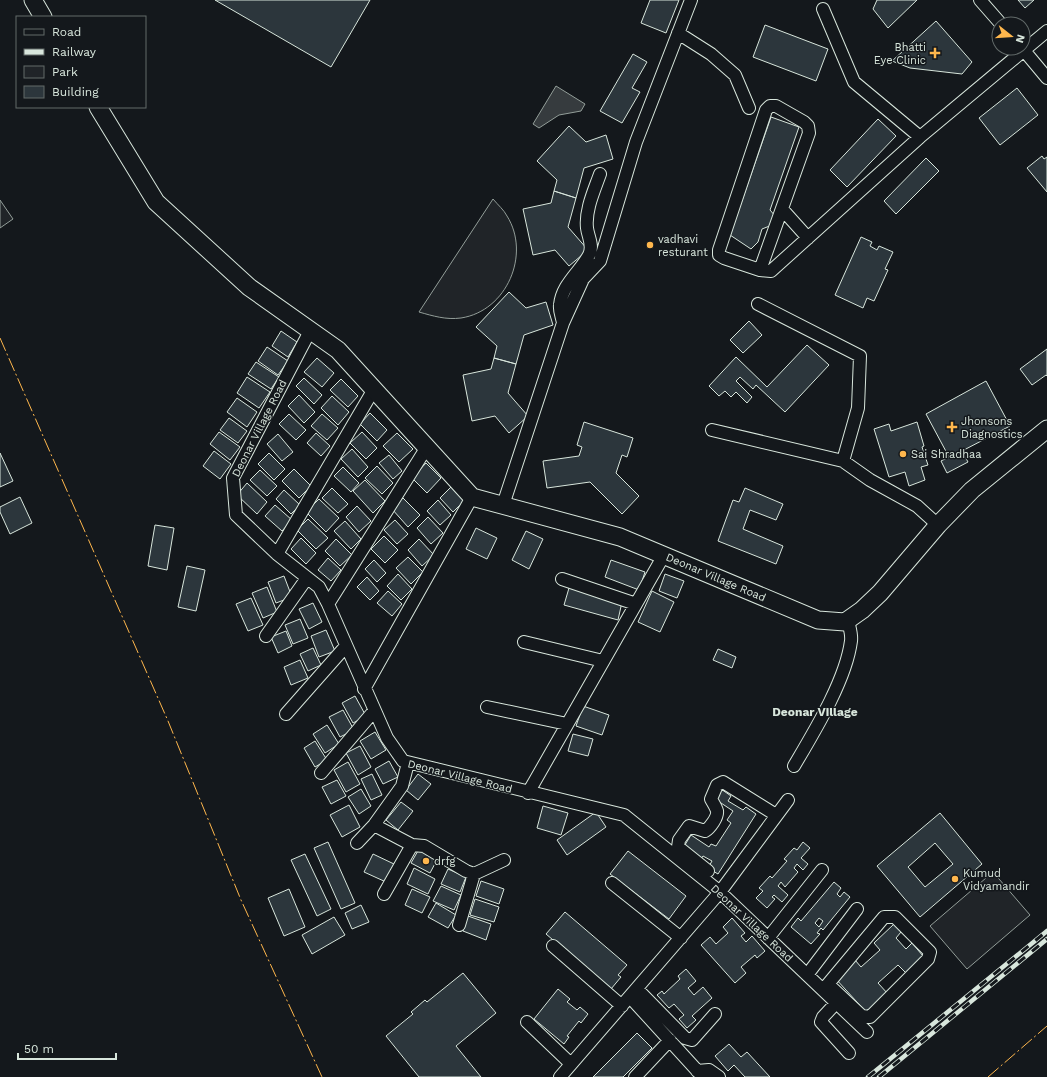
<svg xmlns="http://www.w3.org/2000/svg" width="1047" height="1077" viewBox="0 0 1047 1077" font-family="'Work Sans',sans-serif">
  <rect width="100%" height="100%" fill="#14181c"/>
  <path fill="#202428" stroke="#939e99" d="M493 199C498 205 504 210 507 216 531 254 507 311 461 318 446 320 433 316 419 312Z
    M0 200 13 219 0 228Z
    M993 872 1030 915 967 969 930 926Z"/>
  <path fill="#363b3e" stroke="#939e99" d="M556 86 585 104 581 111 559 115 539 128 533 124Z"/>
  <path fill="#2c363c" stroke="#d8e6dc" fill-rule="evenodd" d="M215 0H370L331 67Z
    M650 0H679L666 33 641 23Z
    M877 0H917L888 28 873 9Z
    M1018 0H1034L1025 8Z
    M936 21 972 62 962 74 910 68 892 61Z
    M765 25 828 49 816 81 753 57Z
    M633 54 647 62 632 88 640 92 622 123 600 111Z
    M1017 88 1038 115 1000 145 979 118Z
    M771 117 799 127 770 210 776 217 772 225 762 229 758 242 751 249 730 235Z
    M878 119 896 136 847 187 830 170Z
    M569 126 586 142 606 135 613 159 584 168 576 198 554 191 557 180 537 161Z
    M1042 156 1044 159 1047 157V192L1027 168Z
    M926 158 939 171 896 214 884 201Z
    M554 191 576 198 568 227 588 250 569 266 555 250 533 255 523 209 551 203Z
    M861 237 872 242 870 246 877 250 879 246 893 252 885 269 888 270 874 301 867 298 863 308 835 295Z
    M509 292 526 308 546 302 553 325 524 335 516 364 494 358 497 346 476 327Z
    M749 321 762 335 743 353 730 340Z
    M281 331 297 342 288 357 272 346Z
    M807 345 829 365 785 412 756 385 753 389 740 377 736 381 752 397 747 403 736 392 731 397 725 391 719 396 709 386 736 357 767 387Z
    M267 347 288 361 278 375 258 361Z
    M1047 349V376L1046 375 1032 385 1020 369Z
    M317 358 334 373 322 387 304 372Z
    M494 358 516 364 508 393 528 416 509 433 495 416 472 421 463 375 491 369Z
    M256 362 279 377 271 389 248 374Z
    M247 377 270 392 259 408 237 393Z
    M304 378 322 395 314 404 296 386Z
    M341 379 358 396 348 407 330 390Z
    M986 381 1010 426 962 451 968 462 947 473 941 461 949 457 926 414Z
    M299 395 315 412 304 423 288 406Z
    M332 396 349 412 338 425 321 408Z
    M237 398 257 412 247 427 227 412Z
    M370 413 387 430 377 441 360 424Z
    M289 414 306 430 296 440 279 424Z
    M322 414 338 428 327 440 311 426Z
    M229 418 247 431 238 443 220 430Z
    M584 422 633 438 627 457 622 455 616 473 639 496 622 514 590 482 547 488 543 461 579 456 582 447 577 445Z
    M917 422 924 446 922 447 928 465 921 467 925 480 909 486 905 472 889 477 874 429 889 424 891 431Z
    M219 432 240 447 230 460 210 444Z
    M362 432 377 448 366 459 350 443Z
    M316 433 330 446 321 456 307 443Z
    M397 433 413 449 399 462 383 446Z
    M278 434 293 452 282 461 267 444Z
    M352 449 368 467 358 477 341 459Z
    M214 451 231 464 220 479 203 466Z
    M0 453 13 481 0 487Z
    M269 453 285 469 274 480 258 464Z
    M389 455 402 471 393 479 379 463Z
    M426 463 441 478 427 493 412 478Z
    M377 466 393 483 382 494 365 478Z
    M343 467 359 483 351 492 334 476Z
    M294 469 311 486 299 498 282 481Z
    M260 470 277 486 267 496 250 480Z
    M365 480 385 501 373 513 353 491Z
    M247 483 267 502 257 514 237 495Z
    M451 487 464 501 453 512 440 498Z
    M332 488 348 504 338 513 322 498Z
    M745 488 783 504 776 520 750 510 743 529 783 546 776 564 718 541 733 500 739 502Z
    M284 490 300 505 291 514 276 499Z
    M20 497 32 523 10 534 0 512V507Z
    M403 498 420 515 408 527 392 509Z
    M319 499 339 518 326 532 306 512Z
    M438 500 451 515 440 525 427 511Z
    M275 505 292 520 282 531 265 516Z
    M357 506 371 521 359 532 346 517Z
    M428 517 443 533 431 544 417 528Z
    M308 519 328 538 316 549 297 530Z
    M395 520 408 534 397 544 384 530Z
    M345 521 361 539 351 549 334 531Z
    M155 525 174 528 167 570 148 566Z
    M476 528 497 538 487 559 466 549Z
    M526 531 543 539 529 569 512 560Z
    M384 536 398 550 385 563 371 549Z
    M301 538 316 553 306 564 291 549Z
    M336 539 352 555 340 566 325 551Z
    M419 539 434 555 422 566 408 550Z
    M408 557 423 572 411 584 396 568Z
    M328 558 341 570 331 581 318 570Z
    M374 560 386 573 377 582 365 569Z
    M611 560 645 572 639 590 605 577Z
    M187 566 205 570 196 611 178 607Z
    M398 574 412 589 401 600 387 586Z
    M665 574 684 581 677 598 659 591Z
    M284 576 292 597 276 603 268 582Z
    M367 577 379 591 370 600 357 587Z
    M267 587 277 612 263 618 252 593Z
    M569 588 622 602 618 620 564 605Z
    M388 591 402 604 392 616 377 603Z
    M652 591 674 602 660 632 638 622Z
    M251 598 263 625 248 631 236 604Z
    M313 603 322 622 309 629 299 609Z
    M300 619 308 638 293 644 285 625Z
    M326 630 335 651 319 657 311 636Z
    M286 631 292 646 278 653 271 637Z
    M313 648 321 665 308 671 300 654Z
    M718 649 736 657 732 668 713 660Z
    M300 660 308 678 291 685 284 667Z
    M355 696 366 716 353 723 342 703Z
    M583 706 609 715 602 735 576 726Z
    M343 710 354 730 340 737 329 717Z
    M327 725 339 744 325 753 313 734Z
    M375 732 386 750 371 759 360 741Z
    M573 734 593 739 588 756 568 751Z
    M315 741 327 760 315 767 304 748Z
    M360 746 371 767 358 775 346 753Z
    M389 761 398 777 383 784 375 769Z
    M348 762 360 784 346 792 334 770Z
    M372 774 382 795 371 800 361 779Z
    M418 774 431 784 418 800 406 790Z
    M337 780 346 796 331 804 322 787Z
    M361 789 371 806 359 814 348 797Z
    M721 789 731 796 728 801 743 810 746 807 756 814 718 874 708 868 712 861 703 856 701 859 683 848 691 835 709 847 711 844 716 846 731 823 727 820 733 811 715 799Z
    M401 802 413 811 398 830 386 820Z
    M349 805 360 827 342 837 330 815Z
    M543 806 568 813 561 835 537 828Z
    M596 812 606 827 567 855 557 840Z
    M940 813 982 864 920 917 877 866ZM935 843 953 864 925 887 908 867Z
    M328 842 355 903 341 909 314 848Z
    M803 842 810 848 801 858 808 864 803 870 797 864 794 868 798 872 785 887 781 882 778 886 788 895 782 902 774 895 772 897 775 899 767 908 756 898 763 891 759 888 770 876 772 878 787 861 784 859 794 848 797 850Z
    M419 849 438 858 430 873 411 863Z
    M628 851 686 896 669 919 610 874Z
    M305 854 331 909 317 916 291 860Z
    M373 854 394 864 386 882 364 872Z
    M414 868 435 879 428 894 407 884Z
    M448 869 466 877 460 892 441 884Z
    M481 881 504 889 499 904 476 896Z
    M834 882 841 888 837 894 840 897 844 892 850 897 823 930 821 928 817 933 820 934 811 944 791 927 798 918 801 921ZM819 918 823 921 819 927 815 923Z
    M441 886 461 895 454 910 433 901Z
    M289 889 305 927 284 936 268 898Z
    M412 889 430 897 422 913 405 905Z
    M475 899 499 907 494 922 470 915Z
    M436 903 456 915 448 928 428 917Z
    M361 905 369 922 352 929 345 913Z
    M565 912 627 965 618 975 621 977 611 989 546 934Z
    M468 916 491 924 486 940 463 931Z
    M334 917 345 935 312 954 302 935Z
    M732 918 745 933 741 936 746 942 752 936 765 951 757 958 755 955 741 967 746 973 735 983 701 945 710 937 716 944 728 933 723 927Z
    M894 924 901 932 896 938 906 949 912 943 923 956 906 973 898 965 878 983 888 994 867 1013 835 978 855 960 861 967 880 950 874 943Z
    M686 969 696 981 688 988 694 995 703 987 712 998 692 1016 696 1020 687 1028 679 1019 684 1015 674 1004 669 1008 657 995 662 991 664 994 680 979 678 976Z
    M463 973 496 1013 456 1046 481 1077H419L386 1036 413 1014 411 1012 425 1000 427 1002Z
    M558 989 570 999 567 1002 577 1010 580 1007 588 1014 581 1023 579 1021 567 1036 569 1037 564 1044 534 1019Z
    M637 1033 652 1048 623 1077H593Z
    M729 1044 741 1057 747 1052 770 1077H745L734 1065 728 1071 715 1056Z"/>
  <g fill="none" stroke-linecap="round" stroke-linejoin="round">
    <g stroke="#d8e6dc" stroke-width="14">
      <path id="street" d="M980 0 1001 24
        M823 9 854 82 920 137
        M678 33 711 54 735 75 749 108
        M1022 48 1047 78
        M782 209 808 238
        M760 270 809 133 808 126 804 122 776 106H770L766 110 719 250V255L724 258 760 270 771 271 920 137 1047 31
        M758 304 860 356 858 408 843 461 870 480 917 506 938 525
        M563 323C562 317 559 310 560 305 562 284 580 272 589 255 594 246 588 237 587 228 585 210 594 191 600 174
        M310 331 233 478 236 515 277 554 319 587 328 604 387 738 403 761 624 815 720 892 867 1032
        M712 430 843 461
        M503 505 563 323 583 279 600 261 636 142 691 0
        M277 554 374 389
        M562 579 636 604
        M328 604 427 447
        M266 636 307 578
        M524 642 603 661
        M364 689 472 497
        M487 707 567 724
        M286 714 346 646
        M794 766C814 732 846 680 851 641 852 634 849 626 848 620
        M321 773 374 711
        M528 793 664 555
        M374 825 412 845 424 846 466 871 474 874 504 860
        M357 843 374 825 402 786 408 763
        M708 871 678 847 679 840 689 826 705 831C710 828 718 817 717 811 716 807 713 803 711 799L717 785 723 782 776 815
        M612 883 681 938
        M384 894 412 845
        M459 925 474 874
        M768 938 822 870
        M553 946 622 1006
        M807 975 857 909
        M637 989 685 1038 692 1040 715 1014
        M823 990 828 984 884 917H895L930 952 928 959 870 1017 862 1016 828 984
        M630 997 703 1077
        M836 1003 823 1017 821 1022 849 1053
        M527 1022 571 1064
        M697 1071 709 1070 719 1077
        M560 1077 720 892 788 800
        M635 1077 670 1040"/>
    </g>
    <g stroke="#d8e6dc" stroke-width="19">
      <path id="secondary" d="M33 0 43 17
        M98 107 156 202 249 287 338 350 472 497 620 537 818 620 845 622 862 610 880 593 938 525 972 490 1047 429"/>
    </g>
    <use href="#street" stroke="#14181c" stroke-width="12"/>
    <use href="#secondary" stroke="#14181c" stroke-width="17"/>
    <g stroke="#d8e6dc" stroke-width="4.5">
      <path id="rail" d="M868 1077 1047 931
        M879 1077 1047 939"/>
    </g>
    <use href="#rail" stroke="#14181c" stroke-width="3" stroke-dasharray="9" stroke-linecap="butt"/>
    <path stroke="#ffb74d" stroke-width="1" stroke-dasharray="14 3 2 3" stroke-linecap="butt" d="M0 338 168 721 241 900 322 1077
      M988 1077 1047 1026"/>
  </g>
  <g fill="#ffb74d" stroke="#14181c" stroke-width="1.5">
    <path d="M933 47h4v4h4v4h-4v4h-4v-4h-4v-4h4z"/>
    <circle cx="650" cy="245" r="4"/>
    <path d="M950 421h4v4h4v4h-4v4h-4v-4h-4v-4h4z"/>
    <circle cx="903" cy="454" r="4"/>
    <circle cx="426" cy="861" r="4"/>
    <circle cx="955" cy="879" r="4"/>
  </g>
  <g text-anchor="middle" stroke-width="3" stroke-linejoin="round" paint-order="stroke">
    <g font-size="11" fill="#d8e6dc" stroke="#14181c" text-anchor="start">
      <text x="926" y="51" text-anchor="end">Bhatti<tspan x="926" dy="13">Eye Clinic</tspan></text>
      <text x="658" y="243">vadhavi<tspan x="658" dy="13">resturant</tspan></text>
      <text x="961" y="425">Jhonsons<tspan x="961" dy="13">Diagnostics</tspan></text>
      <text x="911" y="458">Sai Shradhaa</text>
      <text x="434" y="865">drfg</text>
      <text x="963" y="877">Kumud<tspan x="963" dy="13">Vidyamandir</tspan></text>
    </g>
    <g font-size="11" fill="#d8e6dc" stroke="#14181c">
      <text transform="translate(259 428) rotate(-63)" y="4">Deonar Village Road</text>
      <text transform="translate(716 577) rotate(23)" y="4">Deonar Village Road</text>
      <text transform="translate(460 776) rotate(14)" y="4">Deonar Village Road</text>
      <text transform="translate(752 923) rotate(43)" y="4">Deonar Village Road</text>
    </g>
    <g font-size="12" font-weight="bold" fill="#d8e6dc" stroke="#14181c">
      <text x="815" y="716">Deonar Village</text>
    </g>
  </g>
  <rect x="16" y="16" width="130" height="92" fill="#14181c" stroke="#626a69"/>
  <rect x="24" y="29" width="20" height="6" fill="#14181c" stroke="#626a69"/>
  <text x="52" y="36" font-size="12" fill="#d8e6dc">Road</text>
  <rect x="24" y="49" width="20" height="6" fill="#d8e6dc" stroke="#626a69"/>
  <text x="52" y="56" font-size="12" fill="#d8e6dc">Railway</text>
  <rect x="24" y="66" width="20" height="12" fill="#202428" stroke="#626a69"/>
  <text x="52" y="76" font-size="12" fill="#d8e6dc">Park</text>
  <rect x="24" y="86" width="20" height="12" fill="#2c363c" stroke="#626a69"/>
  <text x="52" y="96" font-size="12" fill="#d8e6dc">Building</text>
  <g transform="translate(1011 36) rotate(107)"><circle r="19" fill="#14181c" stroke="#626a69"/>
  <path d="M0-3L7 15L0 10L-7 15Z" fill="#ffb74d"/>
  <text y="-6" font-size="11" font-weight="bold" text-anchor="middle" fill="#d8e6dc">N</text>
  </g>
  <path d="M18 1053v6h98v-6" fill="none" stroke="#d8e6dc" stroke-width="2"/>
  <text x="24" y="1053" font-size="12" fill="#d8e6dc" stroke="#14181c" stroke-width="3" paint-order="stroke">50 m</text>
</svg>
